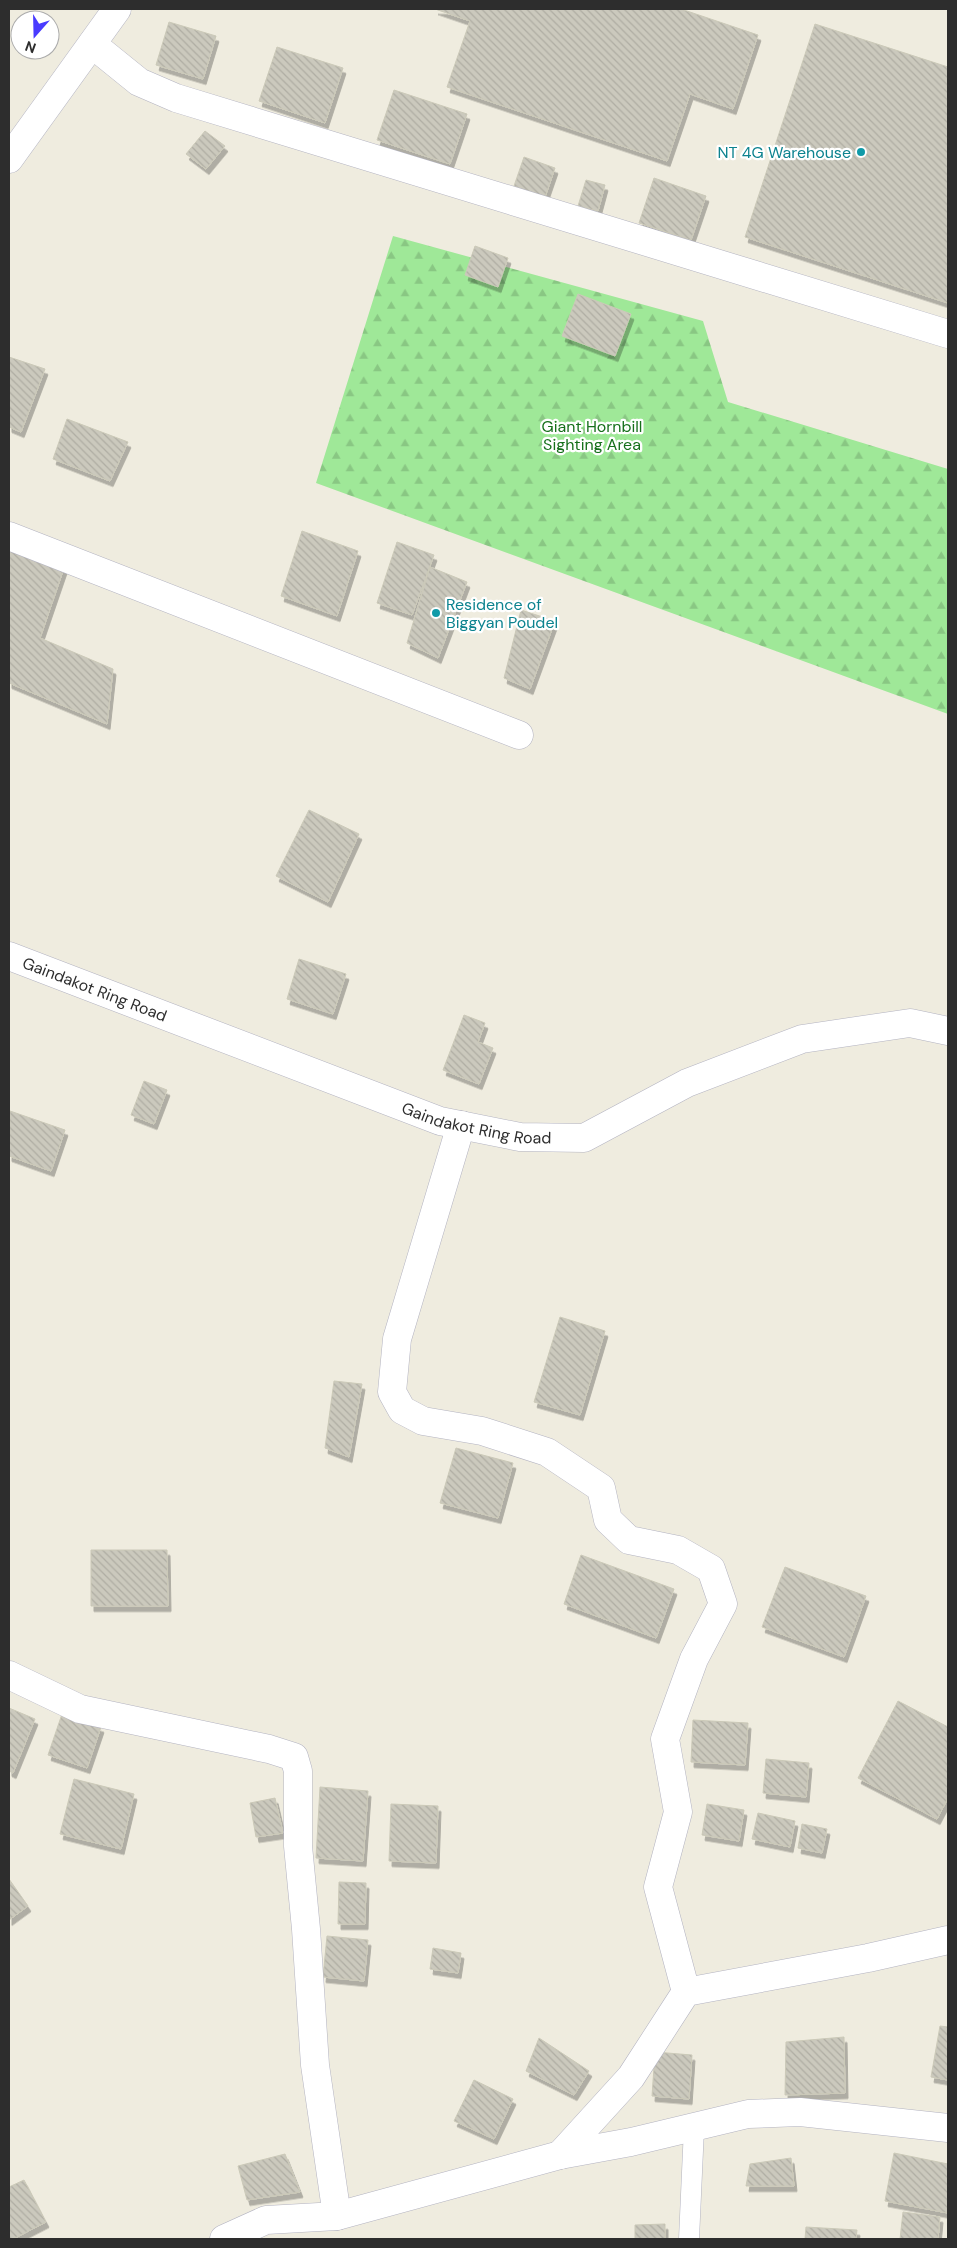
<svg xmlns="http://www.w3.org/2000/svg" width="957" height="2248" viewBox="0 0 957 2248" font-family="'DM Sans',sans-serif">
  <defs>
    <pattern id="forest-firs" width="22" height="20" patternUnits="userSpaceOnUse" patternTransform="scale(1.25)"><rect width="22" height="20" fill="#9fe898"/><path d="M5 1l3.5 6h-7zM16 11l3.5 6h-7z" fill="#89c783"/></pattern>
    <pattern id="building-back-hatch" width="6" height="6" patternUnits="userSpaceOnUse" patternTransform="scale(1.25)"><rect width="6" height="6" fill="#cbc9bd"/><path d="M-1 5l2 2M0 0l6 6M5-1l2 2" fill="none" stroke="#afada3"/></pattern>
    <filter id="shadow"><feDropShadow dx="3" dy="5.5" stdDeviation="0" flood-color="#0004"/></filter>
  </defs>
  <rect width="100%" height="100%" fill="#efecdf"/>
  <path fill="url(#forest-firs)" d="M393 236 703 321 728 402 948 469V714L316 483Z"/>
  <path fill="url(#building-back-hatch)" stroke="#cbc9b8" filter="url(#shadow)" d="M435 9H681L758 35 733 109 690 94 667 161 447 87 470 21Z
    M169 22 216 36 203 79 156 65Z
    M815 24 948 67V303L745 237Z
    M277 47 343 68 325 123 259 101Z
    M394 90 467 114 450 164 377 140Z
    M205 131 225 146 206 169 186 154Z
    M524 157 555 168 545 197 514 186Z
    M654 178 706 196 691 240 639 223Z
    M586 180 605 185 598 211 578 206Z
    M475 246 508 258 498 287 465 275Z
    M578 294 631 314 615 356 562 336Z
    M9 357 45 369 21 432 9 427Z
    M67 419 128 442 110 481 53 459Z
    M302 531 358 551 337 616 281 596Z
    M397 542 434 555 412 615 377 603Z
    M9 546 64 568 40 638 113 669 107 724 9 683Z
    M430 567 467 582 438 658 407 643Z
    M521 610 555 621 530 689 504 678Z
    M309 810 359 834 328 902 276 876Z
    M299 959 346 974 333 1014 287 999Z
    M464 1015 485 1023 478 1042 493 1048 479 1084 443 1070Z
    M144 1081 167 1090 154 1124 131 1115Z
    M10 1111 65 1130 51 1171 9 1156Z
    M560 1317 605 1331 580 1415 534 1402Z
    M334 1381 362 1384 349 1457 325 1448Z
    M456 1448 513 1463 498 1518 440 1503Z
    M91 1550H167L168 1606H91Z
    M581 1555 674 1589 656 1638 564 1604Z
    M785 1567 866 1596 844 1657 762 1627Z
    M898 1701 948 1727V1798L937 1819 858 1778Z
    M9 1708 35 1719 13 1773 9 1771Z
    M62 1714 101 1727 87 1768 48 1755Z
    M693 1720 748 1723 745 1765 691 1762Z
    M766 1759 809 1763 806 1797 763 1793Z
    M74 1779 134 1794 121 1849 60 1834Z
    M320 1787 368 1791 363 1861 316 1858Z
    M275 1798 283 1833 256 1837 250 1803Z
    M391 1804 438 1806 436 1863 389 1861Z
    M707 1804 744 1810 739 1841 702 1835Z
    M758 1813 795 1821 790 1847 752 1839Z
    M802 1824 827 1829 822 1853 798 1848Z
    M9 1879 28 1906 9 1920Z
    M339 1882 366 1883 365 1924H338Z
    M327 1936 368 1940 364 1981 323 1977Z
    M433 1948 461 1953 458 1973 430 1969Z
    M940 2026 948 2027V2080L931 2077Z
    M844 2037 845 2093 785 2095 786 2042Z
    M539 2038 589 2071 574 2095 526 2071Z
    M655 2052 692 2055 689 2099 652 2096Z
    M474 2080 513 2099 494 2139 454 2121Z
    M894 2153 948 2164V2213L885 2201Z
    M285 2154 300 2192 247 2200 238 2166Z
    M791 2158 794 2186H746L750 2164Z
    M24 2180 46 2222 13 2239H9V2187Z
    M903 2212 940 2217 938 2239H900Z
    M665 2224V2239H635V2225Z
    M806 2227 857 2230 856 2239H805Z"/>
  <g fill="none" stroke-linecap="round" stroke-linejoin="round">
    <g stroke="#b3b3c1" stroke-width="21">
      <path id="service" d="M689 2239 694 2128"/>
    </g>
    <g stroke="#b3b3c1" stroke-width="29">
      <g id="minor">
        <path d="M92 44 139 82 176 98 948 334"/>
        <path d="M9 159 117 9"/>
        <path d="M9 536 519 735"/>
        <path id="s1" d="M9 956 440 1121 520 1137 584 1138 687 1083 802 1039 910 1023 948 1031"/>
        <path d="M461 1125 397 1339 392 1392 402 1410 423 1421 482 1431 547 1452 601 1488 608 1520 629 1540 678 1550 711 1569 723 1604 694 1659 665 1739 678 1812 658 1887 686 1992"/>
        <path d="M9 1675 80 1709 269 1749 294 1757 298 1771V1846L306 1929 315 2065 337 2216"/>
        <path d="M560 2155 631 2077 686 1992 868 1958 948 1940"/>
        <path d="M224 2239 266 2220 337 2216 560 2155 631 2142 748 2114 800 2112 948 2128"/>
      </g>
    </g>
    <use href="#service" stroke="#fff" stroke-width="20"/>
    <use href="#minor" stroke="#fff" stroke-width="28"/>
  </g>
  <g fill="#0f9aa8" stroke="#fff" stroke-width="2">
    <circle cx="861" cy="152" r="5"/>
    <circle cx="436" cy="613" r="5"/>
  </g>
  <g text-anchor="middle" stroke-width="4.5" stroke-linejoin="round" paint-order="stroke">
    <g font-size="16" fill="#0d838f" stroke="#fff" text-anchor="end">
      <text x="851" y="158">NT 4G Warehouse</text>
      <text x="446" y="610" text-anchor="start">Residence of<tspan x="446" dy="18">Biggyan Poudel</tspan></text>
    </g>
    <g font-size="16" fill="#16701b" stroke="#fff">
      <text x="592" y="432">Giant Hornbill<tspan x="592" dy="18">Sighting Area</tspan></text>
    </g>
    <g font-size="16" fill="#2d2d2d" stroke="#fff">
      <text dy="6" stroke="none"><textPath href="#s1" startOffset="92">Gaindakot Ring Road</textPath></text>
      <text dy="6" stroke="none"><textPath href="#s1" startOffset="498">Gaindakot Ring Road</textPath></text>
    </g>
  </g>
  <rect width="957" height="2248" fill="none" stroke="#2d2d2d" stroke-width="20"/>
  <g transform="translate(35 35) rotate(200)"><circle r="24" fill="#ffffff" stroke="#ababab"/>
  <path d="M0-4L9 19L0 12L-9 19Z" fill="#493bff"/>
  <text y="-8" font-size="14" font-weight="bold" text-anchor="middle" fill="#2d2d2d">N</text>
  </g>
</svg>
